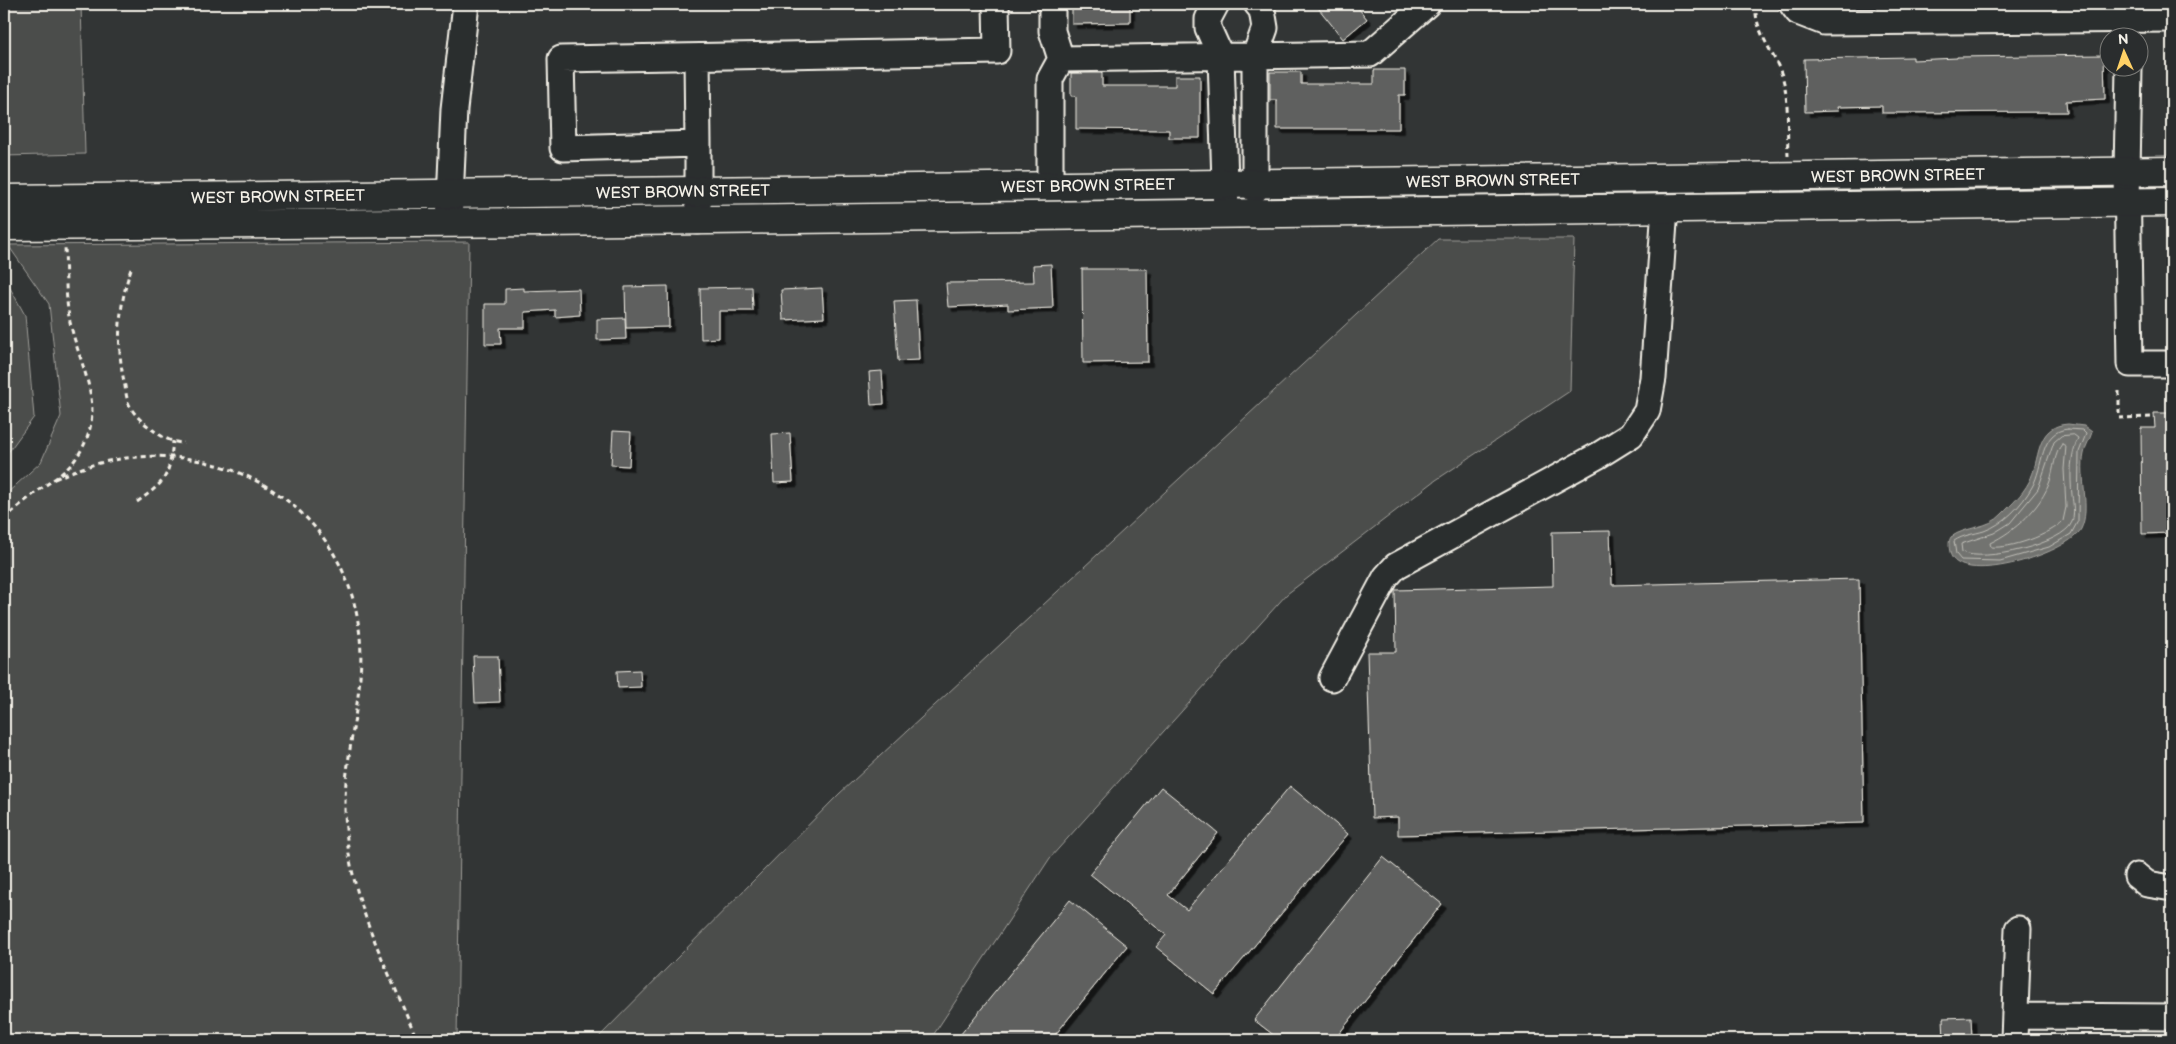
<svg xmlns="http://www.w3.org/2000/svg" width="2176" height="1044" viewBox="0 0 2176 1044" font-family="'Balsamiq Sans',sans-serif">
  <defs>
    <filter id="shadow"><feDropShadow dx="4.5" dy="4.5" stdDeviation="0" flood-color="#0009"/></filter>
  </defs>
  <rect width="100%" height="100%" fill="#323535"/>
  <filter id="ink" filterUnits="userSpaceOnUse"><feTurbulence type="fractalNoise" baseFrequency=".02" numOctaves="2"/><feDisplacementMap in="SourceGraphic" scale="10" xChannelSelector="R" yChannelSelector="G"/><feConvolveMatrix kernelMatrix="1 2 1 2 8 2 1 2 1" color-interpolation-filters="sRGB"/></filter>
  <g filter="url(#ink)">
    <path fill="#4b4d4c" stroke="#a09f9a" d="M4 4H81L85 154 4 156Z
      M1438 239H1574L1570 391 1436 480 1287 594 1050 858 930 1040H596L839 794Z
      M469 242 457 1040H4V496L41 462 61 416 49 304 8 245Z
      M4 277 25 315 34 417 4 458Z"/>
    <path fill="#727370" stroke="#a6a5a0" d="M2068 424 2084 426 2092 432C2090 440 2085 446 2084 454 2079 476 2091 509 2081 529 2068 554 1956 588 1950 552 1949 547 1948 542 1951 537 1966 526 1989 529 2002 514 2012 504 2022 495 2029 482 2041 460 2034 426 2068 424Z"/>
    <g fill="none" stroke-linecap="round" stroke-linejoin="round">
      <path stroke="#c0bfb8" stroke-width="1" d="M2068 429 2082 430 2086 434 2079 452 2078 521 2071 534 2049 547 2000 561 1961 560 1956 554 1954 541C1963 535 1974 534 1984 531 2004 524 2022 505 2032 487 2044 467 2039 431 2068 429Z
        M2074 435 2078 438C2070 456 2070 475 2072 495 2073 504 2075 513 2072 522 2064 544 1982 563 1962 552L1961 544 1994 533 2010 523 2038 489 2054 442 2061 436Z
        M2062 444 2066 446 2064 469 2066 507 2063 521C2050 535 2010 549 1991 547L1990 543C2015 531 2041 508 2050 481 2054 469 2054 454 2062 444Z"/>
    </g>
    <path fill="#5f605f" stroke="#f4f1e8" filter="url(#shadow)" d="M1072 4H1130V23L1072 24Z
      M1315 4H1355L1367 19 1343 39Z
      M2104 55 2105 99 2066 101 2067 112 1882 113V106L1837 107 1838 111 1805 112 1804 59 1913 57V60L1957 58V57Z
      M1374 70H1405V95H1399V129H1277V100H1270V72H1301V84H1374Z
      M1071 73H1102V86H1175V76H1200V138H1169V130L1076 129V96H1071Z
      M1051 264 1053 308 1008 310V304L948 307 946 283 1034 282 1033 265Z
      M1082 269H1147L1148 362 1083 363Z
      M668 286 669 327 626 328 625 287Z
      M752 287 753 311H719V338L701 339 700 288Z
      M524 288V291L579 289 580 315 555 317V310L525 312V328H500L501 344H485V304H505V289Z
      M822 288 824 318 783 320 781 290Z
      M916 300 919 360 898 361 894 301Z
      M625 318 626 339 597 340V319Z
      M882 371 884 404 871 405 869 372Z
      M2154 413H2172V533L2142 534 2141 428H2155Z
      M613 431 631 432 629 466 611 465Z
      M790 433 793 482 774 483 772 434Z
      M1610 531 1612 585 1859 579 1864 823 1398 835V817L1372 818 1367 652H1396L1395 590 1553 586 1552 532Z
      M473 656H498L500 702 475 703Z
      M640 670 641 687 618 688 617 671Z
      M1290 786 1348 834 1214 994 1156 947 1166 935 1090 874 1161 787 1218 833 1168 895 1187 910Z
      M1383 857 1442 904 1334 1040H1280L1254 1020Z
      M1070 900 1127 946 1051 1040H956Z
      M1971 1017 1972 1040H1944L1943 1018Z"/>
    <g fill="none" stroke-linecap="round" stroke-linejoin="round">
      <g stroke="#f4f1e8" stroke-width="29">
        <path id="minor" d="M1052 4V31L1061 59 1370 54 1427 4
          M1216 4 1208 19V28L1221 57 1226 214
          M1792 4 1798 12 1824 22 2172 19
          M697 57 698 144 563 148 561 59 997 51 996 4
          M2129 68 2127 171 2130 364H2172
          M698 144V221
          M1050 186V79L1061 59
          M1255 190V56L1265 28 1262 10 1257 4
          M449 223 454 109 466 4
          M1332 678 1386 577 1396 566 1599 455 1631 435 1647 411 1653 378 1665 208
          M2137 876 2147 884 2172 888
          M2016 1016 2172 1017
          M2014 1040 2018 929"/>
      </g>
      <g stroke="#f4f1e8" stroke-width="31">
        <path id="major" d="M4 199 698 191 2172 171
          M4 226 545 222 2172 202"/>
      </g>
      <path stroke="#f4f1e8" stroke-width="3" stroke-dasharray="5 4" stroke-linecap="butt" d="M1756 4C1753 33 1778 55 1784 83 1789 106 1787 132 1788 156
        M131 269C118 306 116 348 125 386 126 394 127 402 131 408 136 417 145 424 153 430 162 437 172 443 184 443
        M2119 391V418L2154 417
        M55 479C185 417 346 486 360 637 364 680 353 722 348 764 344 791 344 819 348 847 357 916 392 976 417 1040
        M137 502C166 481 169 478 173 441
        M4 519C15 509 27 499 39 490 51 481 65 473 74 461 111 412 81 372 70 322 65 298 66 271 65 246"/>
      <use href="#minor" stroke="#2a2d2e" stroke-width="25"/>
      <use href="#major" stroke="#2a2d2e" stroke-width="28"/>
    </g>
  </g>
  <g text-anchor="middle" stroke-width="5" stroke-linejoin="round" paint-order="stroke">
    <g font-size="16" fill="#f4f1e8" stroke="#2a2d2e">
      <text transform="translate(1898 175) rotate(-1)" y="6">WEST BROWN STREET</text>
      <text transform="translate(1493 180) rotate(-1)" y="6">WEST BROWN STREET</text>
      <text transform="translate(1088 185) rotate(-1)" y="6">WEST BROWN STREET</text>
      <text transform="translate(683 191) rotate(-1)" y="6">WEST BROWN STREET</text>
      <text transform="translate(278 196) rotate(-1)" y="6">WEST BROWN STREET</text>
    </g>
  </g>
  <rect width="2176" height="1044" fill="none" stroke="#2a2d2e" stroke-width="20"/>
  <rect x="10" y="10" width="2156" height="1024" fill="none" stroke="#f4f1e8" stroke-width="2" filter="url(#ink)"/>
  <g transform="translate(2124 52) rotate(357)"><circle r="24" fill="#2a2d2e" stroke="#7b7b78"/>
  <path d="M0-4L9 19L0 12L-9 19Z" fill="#ffd166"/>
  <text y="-8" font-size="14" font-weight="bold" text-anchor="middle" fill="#f4f1e8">N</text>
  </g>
</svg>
